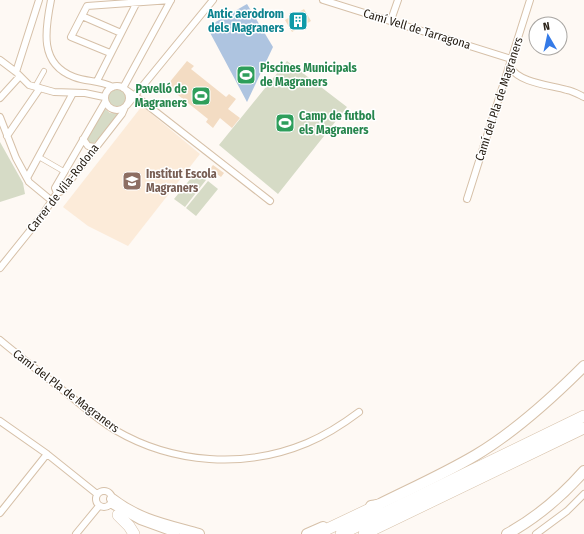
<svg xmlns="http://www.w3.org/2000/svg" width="584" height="534" viewBox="0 0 584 534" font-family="'Fira Sans Condensed',sans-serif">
  <rect width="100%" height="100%" fill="#fef9f4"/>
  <path fill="#fcebd9" d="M142 106 200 154 128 246 88 226 63 207Z"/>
  <path fill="#d6dbc6" d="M287 61 347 107 278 194 219 145Z
    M108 98a9 9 0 1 1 18 0a9 9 0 1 1-18 0Z
    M104 108 110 113 119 114 96 142 91 144 87 140 89 132Z
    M0 142 23 183 25 194 0 202Z
    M196 172 206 180 185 207 174 199Z
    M208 181 218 189 196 216 186 208Z"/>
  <path fill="#aec4e0" d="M247 4 273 47 247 102 207 27Z"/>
  <path fill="#f3dcc3" d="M304 9 311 21 292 32 285 20Z
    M187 61 194 66 191 69 226 97 229 94 236 99 228 109 240 118 232 128 220 118 213 128 206 122 208 119 173 91 171 94 164 89Z
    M213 165 224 173 221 177 210 169Z"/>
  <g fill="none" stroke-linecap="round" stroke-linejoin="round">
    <g stroke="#d6c0a8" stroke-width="6">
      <path id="pedestrian" d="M35 87 44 71
        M39 157 65 172"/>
    </g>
    <g stroke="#d6c0a8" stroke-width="8">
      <path id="minor" d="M51 0C45 30 39 64 74 77 87 82 99 80 113 87
        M323 0 511 59
        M82 16 121 33
        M391 20 398 0
        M110 53 71 37 87 6 171 0
        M0 60 16 72 29 85 54 92 85 93 104 97
        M510 67C519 83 550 85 567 90 573 91 578 94 584 97
        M16 72 39 0
        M97 81 137 2
        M105 98a12 12 0 1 1 24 0a12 12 0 1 1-24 0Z
        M123 88 171 0
        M126 90 142 101 270 201
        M0 98 20 76
        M127 105 213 0
        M0 117 16 158 29 182 52 201
        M7 136 40 88
        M83 139 88 146 95 147
        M27 178 73 93
        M57 193 55 188 105 102
        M467 199 530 0
        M0 268 41 217 57 193 62 191 122 114 125 107
        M0 340C23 359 46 377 69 395 84 407 98 420 115 430 173 464 245 469 307 443 326 435 343 424 359 412
        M0 421 47 454 97 494
        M96 499a8 8 0 1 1 16 0a8 8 0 1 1-16 0Z
        M110 504 140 521 176 534
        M0 513 47 454
        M76 534 99 506
        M536 534 567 511 584 494"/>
    </g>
    <g stroke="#d6c0a8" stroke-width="12">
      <path id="trunk" d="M112 499C139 520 167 525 199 534
        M371 506 378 505C410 489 444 474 476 455 516 431 551 399 584 366
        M307 534 323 527
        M507 534C536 518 562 496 584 471"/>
    </g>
    <g stroke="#d6c0a8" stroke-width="12">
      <path id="motorway" d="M118 515 129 526 134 534
        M317 534 378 505
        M341 534 584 416
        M364 534 584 428"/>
    </g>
    <use href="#pedestrian" stroke="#fff" stroke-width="4.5"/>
    <use href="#minor" stroke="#fff" stroke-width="6"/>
    <use href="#trunk" stroke="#fff" stroke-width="10"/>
    <use href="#motorway" stroke="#fff" stroke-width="11"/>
  </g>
  <defs>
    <g id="building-square" transform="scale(1)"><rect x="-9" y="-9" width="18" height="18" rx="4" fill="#0f9aa8" stroke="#fff"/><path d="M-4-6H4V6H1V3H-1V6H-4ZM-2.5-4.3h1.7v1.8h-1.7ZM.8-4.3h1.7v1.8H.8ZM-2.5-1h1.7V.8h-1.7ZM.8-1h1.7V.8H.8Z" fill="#fff"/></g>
    <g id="stadium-square" transform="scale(1)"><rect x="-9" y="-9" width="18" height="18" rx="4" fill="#2e9e5b" stroke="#fff"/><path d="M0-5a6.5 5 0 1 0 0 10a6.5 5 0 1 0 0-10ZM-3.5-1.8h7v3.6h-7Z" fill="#fff"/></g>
    <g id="school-square" transform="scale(1)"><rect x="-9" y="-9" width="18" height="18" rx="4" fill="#8d6e63" stroke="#fff"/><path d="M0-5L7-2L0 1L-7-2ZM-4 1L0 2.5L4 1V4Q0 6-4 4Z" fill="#fff"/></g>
  </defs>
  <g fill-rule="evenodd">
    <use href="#building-square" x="298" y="21"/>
    <use href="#stadium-square" x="246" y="75"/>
    <use href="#stadium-square" x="201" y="96"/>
    <use href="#stadium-square" x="285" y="123"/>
    <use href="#school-square" x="132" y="181"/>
  </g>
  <g text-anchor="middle" stroke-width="3" stroke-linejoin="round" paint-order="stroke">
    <g font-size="12" font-weight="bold" fill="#0d838f" stroke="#fff" text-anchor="end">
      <text x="284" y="18">Antic aeròdrom<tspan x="284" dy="14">dels Magraners</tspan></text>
    </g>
    <g font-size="12" fill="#292117" stroke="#fff">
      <text transform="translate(417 29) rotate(17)" y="4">Camí Vell de Tarragona</text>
      <text transform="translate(499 99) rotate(-72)" y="4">Camí del Pla de Magraners</text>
      <text transform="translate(63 188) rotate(-52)" y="4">Carrer de Vila-Rodona</text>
      <text transform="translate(66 391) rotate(37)" y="4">Camí del Pla de Magraners</text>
    </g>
    <g font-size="12" font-weight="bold" fill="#27864d" stroke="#fff" text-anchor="start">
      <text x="260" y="72">Piscines Municipals<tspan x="260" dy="14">de Magraners</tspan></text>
      <text x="187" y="93" text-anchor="end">Pavelló de<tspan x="187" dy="14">Magraners</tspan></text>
      <text x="299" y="120">Camp de futbol<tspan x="299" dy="14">els Magraners</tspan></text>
    </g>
    <g font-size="12" font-weight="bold" fill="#785e54" stroke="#fff" text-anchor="start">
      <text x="146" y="178">Institut Escola<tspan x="146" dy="14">Magraners</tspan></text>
    </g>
  </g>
  <g transform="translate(548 36) rotate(351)"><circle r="19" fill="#ffffff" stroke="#a9a6a2"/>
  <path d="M0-3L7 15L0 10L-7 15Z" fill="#347ae7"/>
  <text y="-6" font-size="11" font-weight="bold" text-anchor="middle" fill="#292117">N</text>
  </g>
</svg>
